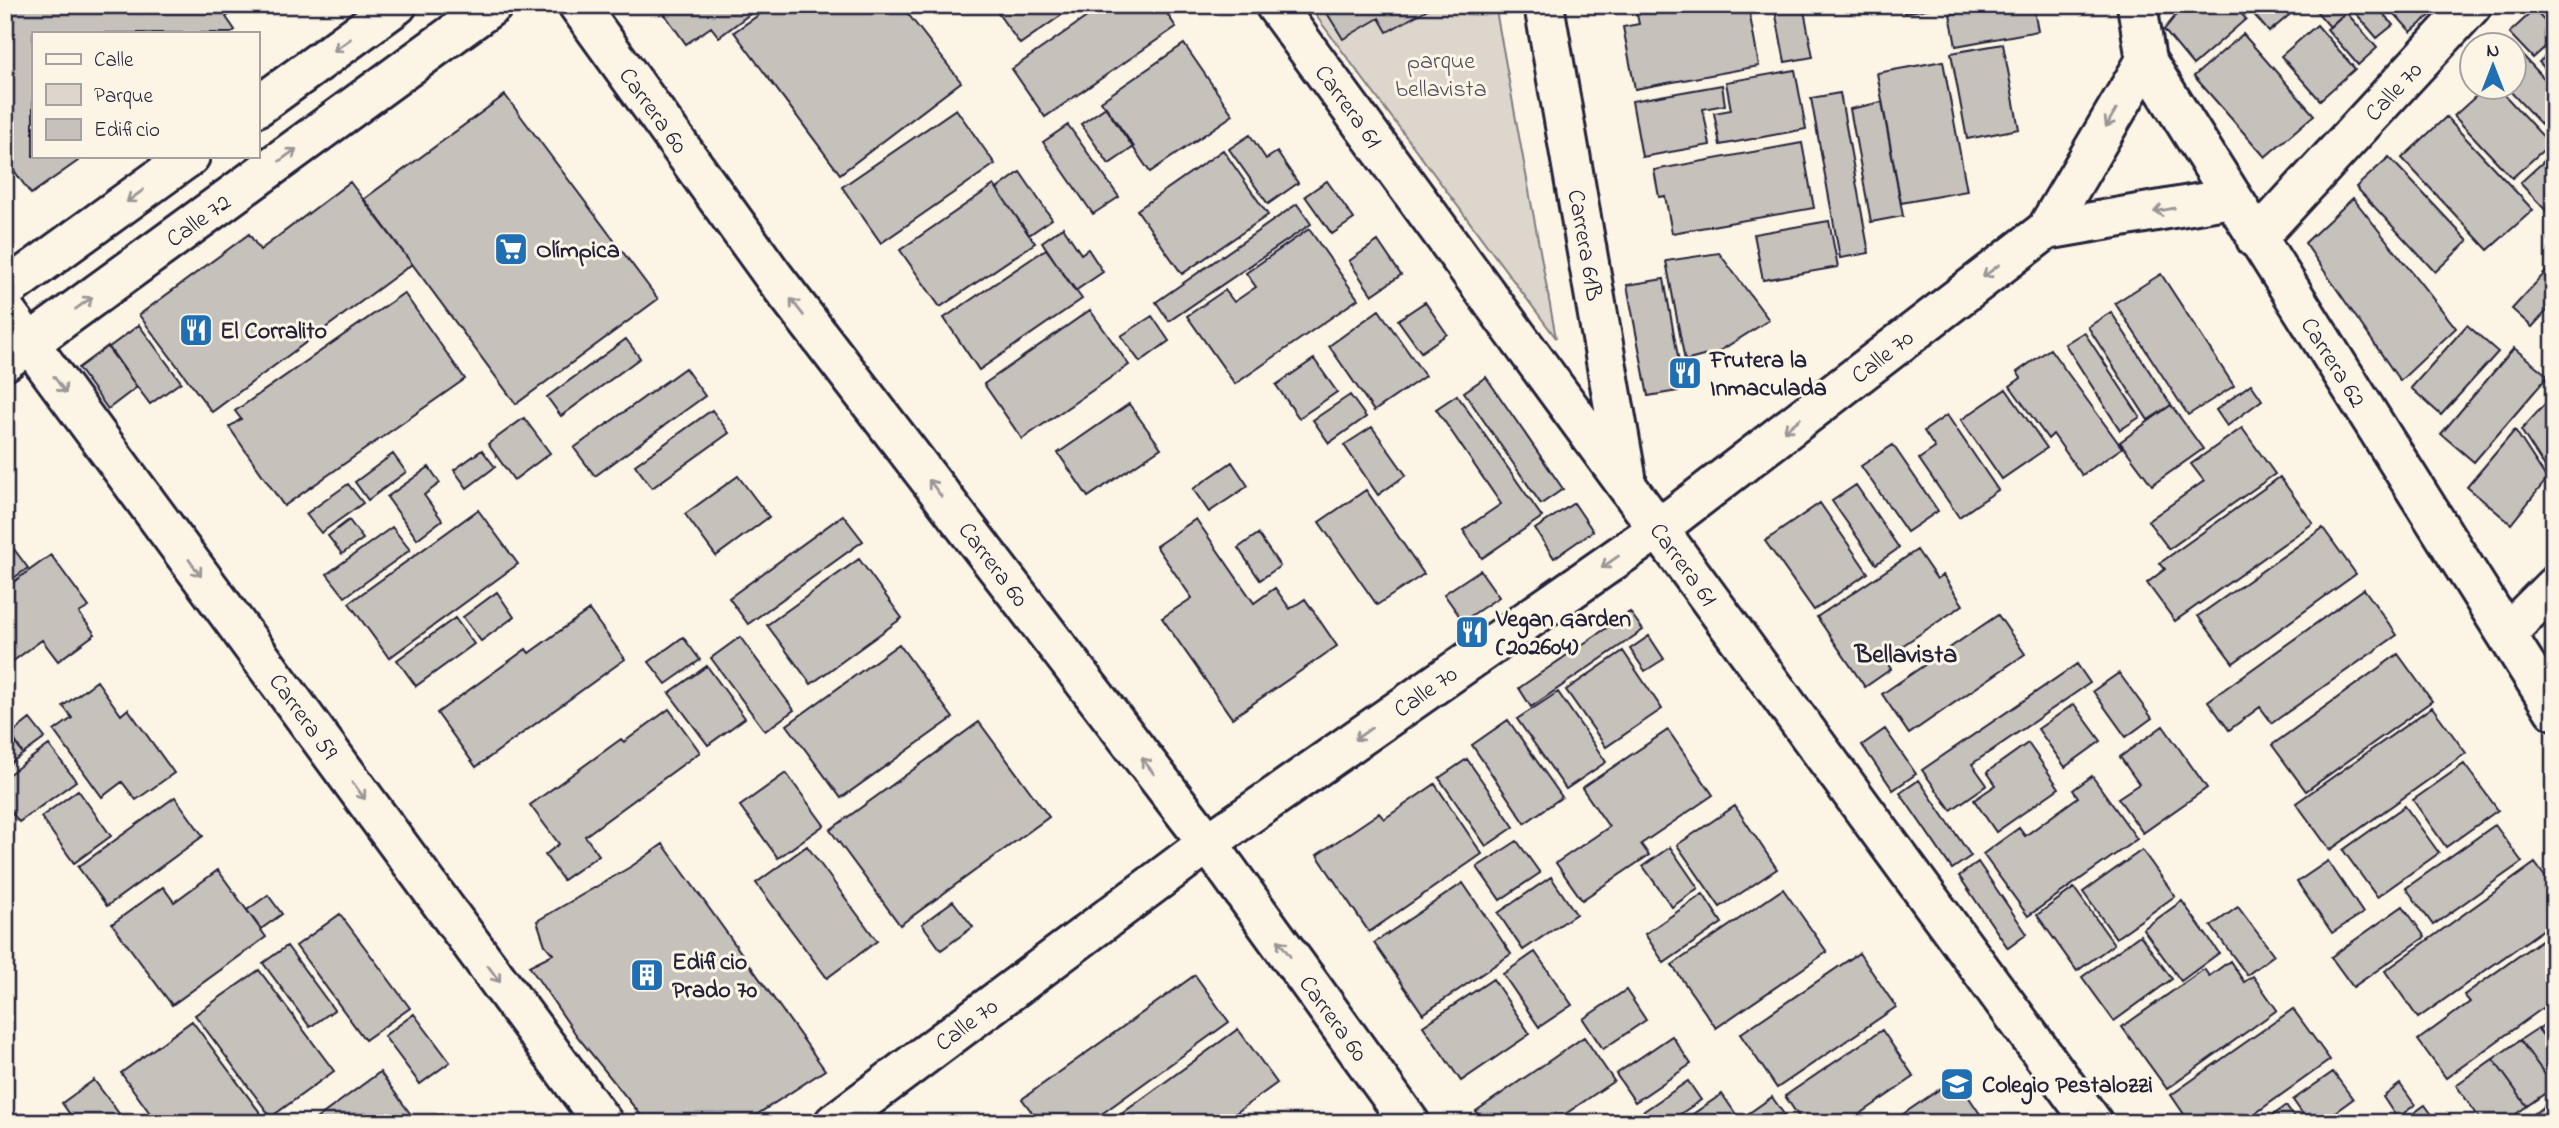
<svg xmlns="http://www.w3.org/2000/svg" width="2559" height="1128" viewBox="0 0 2559 1128" font-family="'Indie Flower',sans-serif">
  <rect width="100%" height="100%" fill="#fcf5e5"/>
  <filter id="ink" filterUnits="userSpaceOnUse"><feTurbulence type="fractalNoise" baseFrequency=".0143" numOctaves="2"/><feDisplacementMap in="SourceGraphic" scale="14" xChannelSelector="R" yChannelSelector="G"/><feConvolveMatrix kernelMatrix="1 2 1 2 8 2 1 2 1" color-interpolation-filters="sRGB"/></filter>
  <g filter="url(#ink)">
    <path fill="#dcd6cc" stroke="#7f7c84" stroke-width="2" d="M1308 5H1495L1556 338Z"/>
    <path fill="#c6c1bb" stroke="#22223b" stroke-width="2" d="M5 5H242L226 17 235 30 231 33H33V156H85L31 194 5 158V30L10 27 5 21Z
      M658 5H762L719 37 711 27 686 44Z
      M773 5H901L961 82 840 174 734 32Z
      M992 5H1076L1020 44Z
      M1104 5H1161L1176 27 1045 117 1012 69Z
      M1322 5H1433V6L1387 32 1379 18 1343 39Z
      M1635 5H1748L1759 66 1635 89 1623 27 1639 24Z
      M1774 5H1803L1813 57 1785 62Z
      M1903 5H1948L1904 13Z
      M1999 5H2033L2038 31 1956 46 1950 14Z
      M2184 5H2234L2246 19 2193 65 2164 30Z
      M2246 5H2299L2300 6 2269 32Z
      M2311 5H2341L2346 12 2330 27Z
      M2361 5H2376L2393 25 2377 38 2354 11Z
      M2387 5H2442L2411 32Z
      M2534 10 2554 31V39L2533 58 2509 33Z
      M2346 12 2377 48 2358 65 2327 29Z
      M2317 25 2355 69 2320 100 2281 56Z
      M2243 34 2314 115 2265 157 2194 76Z
      M1184 44 1233 115 1150 172 1101 101Z
      M2003 44 2019 129 1967 139 1951 53Z
      M2514 46 2554 89V138L2507 88H2514Z
      M2554 49V78L2539 62Z
      M1943 61 1967 191 1901 203 1877 73Z
      M1795 70 1806 129 1720 145 1714 113 1731 110 1726 82Z
      M1722 85 1725 105 1703 109 1710 145 1642 157 1632 101Z
      M2485 88H2498L2550 144 2512 178 2454 116Z
      M1840 93 1869 253 1840 258 1811 98Z
      M505 95 658 299 516 404 364 199Z
      M1882 102 1903 216 1871 222 1850 109Z
      M1106 107 1134 147 1109 164 1081 124Z
      M956 109 995 164 881 243 842 187Z
      M2446 117 2533 210 2488 250 2402 158Z
      M1068 125 1119 197 1093 214 1043 142Z
      M1250 135 1266 159 1277 152 1298 183 1268 204 1229 149Z
      M1802 143 1814 208 1672 233 1665 196 1659 197 1654 170Z
      M1223 150 1268 215 1182 274 1137 210Z
      M2554 152V211L2550 215 2520 183Z
      M2389 157 2468 241 2435 272 2356 187Z
      M1020 172 1052 219 1029 235 997 189Z
      M1327 181 1354 219 1332 234 1305 196Z
      M350 182 412 264 212 412 139 315 249 234 260 250Z
      M994 185 1035 243 940 307 900 250Z
      M2353 198 2456 328 2400 381 2305 243Z
      M1297 204 1311 224 1169 321 1156 302Z
      M1829 221 1838 267 1763 280 1754 234Z
      M1063 227 1081 254 1088 249 1103 272 1075 291 1042 242Z
      M1309 229 1358 299 1235 384 1187 316 1225 290 1234 302 1256 287 1246 273Z
      M1378 241 1401 275 1372 295 1349 261Z
      M1046 249 1082 299 979 370 944 318Z
      M1719 253 1769 320 1718 352 1685 361 1666 261Z
      M2554 263V303L2532 327 2512 309Z
      M2161 274 2234 386 2188 415 2115 303Z
      M1664 279 1684 390 1648 396 1627 285Z
      M404 293 465 379 284 506 229 427 241 419 235 411Z
      M1425 302 1447 334 1421 352 1398 320Z
      M1090 310 1129 365 1022 439 984 384Z
      M1379 310 1425 376 1374 411 1329 346Z
      M2111 312 2171 405 2148 420 2088 327Z
      M1152 316 1169 341 1140 362 1121 336Z
      M139 325 181 382 150 404 108 348Z
      M2467 325 2498 352 2441 415 2411 388Z
      M2084 332 2140 417 2120 430 2065 344Z
      M626 339 640 358 561 416 547 397Z
      M108 346 137 387 108 409 78 368Z
      M2514 348 2548 376 2474 462 2441 434Z
      M2050 349 2122 448 2082 475 2053 434 2048 439 2010 386 2021 378 2017 372Z
      M1314 359 1337 392 1299 418 1276 385Z
      M685 368 705 396 595 476 574 448Z
      M1486 377 1563 489 1541 504 1464 392Z
      M2251 384 2262 400 2227 426 2216 410Z
      M2006 389 2047 448 2002 479 1961 420Z
      M2554 394V475L2551 477 2521 430Z
      M1350 395 1366 417 1329 443 1313 420Z
      M1457 395 1542 517 1482 558 1463 530 1501 504 1436 409Z
      M1129 404 1161 448 1088 497 1058 453Z
      M2171 405 2203 449 2152 485 2120 442Z
      M712 410 729 433 652 488 635 465Z
      M1947 415 1998 490 1959 517 1919 459 1935 448 1924 431Z
      M524 418 550 453 514 480 488 444Z
      M1372 427 1406 475 1378 495 1344 445Z
      M2242 428 2275 474 2169 549 2148 521 2204 481 2191 464Z
      M2515 430 2547 479 2511 524 2467 487Z
      M1893 445 1938 511 1907 532 1861 466Z
      M482 450 495 467 467 488 454 470Z
      M393 454 406 472 368 500 355 482Z
      M1232 462 1248 486 1209 512 1193 489Z
      M429 467 440 483 424 495 442 520 417 539 387 497Z
      M738 476 769 517 716 556 685 514Z
      M2280 477 2313 523 2175 621 2147 583 2165 569 2160 563Z
      M348 484 363 503 321 533 306 514Z
      M1856 485 1899 548 1876 564 1832 501Z
      M1366 490 1424 574 1377 605 1319 522Z
      M1574 503 1593 531 1554 558 1535 529Z
      M1820 503 1868 573 1814 610 1765 541Z
      M478 510 518 564 389 658 349 603Z
      M843 515 863 541 748 624 729 598Z
      M1196 519 1254 603 1275 588 1290 609 1305 599 1337 646 1232 718 1162 618 1192 598 1156 546Z
      M349 520 363 539 342 554 328 536Z
      M392 527 410 550 345 597 327 574Z
      M2323 528 2356 574 2233 663 2198 616Z
      M1258 534 1280 566 1260 580 1238 548Z
      M5 537 28 568 5 584Z
      M1917 550 1937 579 1943 575 1963 605 1884 658 1891 669 1865 687 1817 617Z
      M51 555 89 607 79 613 95 634 58 661 42 640 5 667V588Z
      M859 559 902 618 811 684 767 625Z
      M1480 570 1499 597 1463 621 1444 594Z
      M2364 589 2397 635 2272 723 2260 707 2229 730 2208 701Z
      M497 592 514 617 481 641 463 617Z
      M589 610 625 659 476 767 437 713 526 649 529 653Z
      M1630 612 1643 630 1531 707 1519 688Z
      M1998 615 2025 654 1909 734 1882 694Z
      M455 618 474 644 416 686 397 660Z
      M1649 636 1664 659 1645 671 1630 649Z
      M683 637 700 660 666 684 649 662Z
      M740 637 794 710 765 731 711 658Z
      M899 644 953 718 841 798 787 725Z
      M1623 651 1662 709 1606 747 1566 690Z
      M2398 654 2432 701 2306 791 2272 745Z
      M2077 664 2090 683 1972 764 1987 785 1951 810 1922 770Z
      M707 666 745 718 708 745 669 693Z
      M2119 673 2152 718 2126 737 2093 691Z
      M97 681 121 715 128 709 174 773 136 800 122 782 102 797 54 731 72 718 63 706Z
      M1558 692 1606 762 1566 789 1517 719Z
      M2074 704 2101 741 2065 767 2038 729Z
      M2432 707 2466 753 2330 850 2296 803Z
      M669 709 700 752 585 836 599 855 563 880 545 855 559 844 530 805 621 739 624 742Z
      M30 719 45 738 23 754 11 734Z
      M1508 720 1562 797 1525 823 1472 745Z
      M979 722 1049 817 900 925 830 830Z
      M2163 726 2207 788 2143 833 2118 798 2139 784 2120 757Z
      M1885 729 1916 774 1893 790 1862 745Z
      M1668 730 1713 795 1641 844 1649 855 1582 900 1556 863 1609 827 1582 788Z
      M10 736 23 754 5 767V739Z
      M2028 743 2059 788 1996 832 1974 800 1996 785 1987 772Z
      M49 745 76 781 19 822 5 803V777Z
      M1467 759 1514 827 1486 846 1439 778Z
      M2464 764 2498 810 2446 847 2413 800Z
      M786 773 824 825 778 858 740 806Z
      M2092 776 2137 839 2028 916 1983 854 2019 828 2025 836 2078 797 2073 790Z
      M1919 780 1971 856 1952 869 1900 793Z
      M1435 784 1482 854 1369 932 1317 855 1379 813 1384 819Z
      M78 790 111 836 74 863 41 817Z
      M175 797 203 836 107 906 78 867Z
      M1735 806 1777 869 1720 907 1677 845Z
      M2405 806 2439 853 2377 897 2343 850Z
      M2495 825 2522 862 2433 925 2406 888Z
      M1517 841 1540 873 1500 900 1477 867Z
      M663 844 825 1070 744 1123H647L577 1036 529 966 553 954 545 945 537 921 632 866Z
      M807 846 877 941 827 978 756 883Z
      M1670 847 1698 888 1672 907 1643 866Z
      M2142 850 2175 896 2116 938 2083 892Z
      M2328 861 2363 913 2332 933 2297 882Z
      M1978 862 2027 934 2008 948 1959 876Z
      M2535 863 2554 889V922L2418 1018 2385 971Z
      M218 870 266 937 172 1005 112 924 163 887 174 902Z
      M1551 877 1576 914 1523 950 1498 913Z
      M1463 883 1511 954 1423 1014 1374 943Z
      M2074 888 2114 944 2077 971 2037 915Z
      M1783 889 1827 952 1716 1028 1672 965Z
      M1703 894 1722 923 1664 963 1645 934Z
      M268 895 282 914 261 929 247 910Z
      M953 901 973 927 941 950 922 924Z
      M2182 901 2219 953 2181 981 2143 929Z
      M2403 906 2425 937 2353 987 2331 957Z
      M2238 907 2274 955 2247 975 2211 926Z
      M340 914 410 1008 365 1040 296 946Z
      M2554 931V1000L2446 1078 2418 1040 2470 1002 2464 995Z
      M2140 935 2172 979 2114 1021 2082 977Z
      M287 946 334 1010 310 1027 263 963Z
      M1535 952 1572 1005 1539 1027 1503 974Z
      M1859 953 1896 1007 1777 1088 1740 1034Z
      M2230 961 2244 982 2253 976 2277 1010 2167 1089 2122 1027 2204 969 2209 976Z
      M259 970 334 1071 271 1117 195 1015Z
      M1195 975 1229 1022 1089 1123H1040L1022 1099Z
      M1493 979 1530 1034 1461 1081 1423 1026Z
      M1626 990 1646 1020 1603 1049 1583 1019Z
      M2293 1009 2330 1060 2242 1123H2190L2171 1095Z
      M414 1014 450 1062 420 1084 384 1036Z
      M2554 1018V1050L2538 1029Z
      M192 1021 267 1122 157 1123 121 1073Z
      M2538 1028 2554 1050V1087L2520 1040Z
      M1238 1029 1277 1083 1222 1123H1109Z
      M1882 1030 1914 1077 1847 1123H1803L1785 1096Z
      M1672 1036 1691 1064 1635 1102 1616 1074Z
      M1584 1037 1614 1081 1552 1123H1484L1476 1111Z
      M2520 1040 2554 1087 2527 1106 2493 1059Z
      M2493 1059 2527 1106 2504 1123H2483L2456 1085Z
      M380 1072 417 1123H319L316 1119Z
      M2333 1072 2353 1099 2320 1123H2309L2293 1100Z
      M1956 1078 1986 1123H1890Z
      M94 1080 126 1123H76L62 1103Z
      M1688 1081 1701 1100 1667 1123 1628 1122Z
      M2400 1084 2415 1105 2397 1118 2383 1097Z
      M1722 1094 1742 1123H1680Z
      M1772 1097 1790 1123H1750L1745 1116Z
      M2554 1100V1123H2522V1122Z
      M2425 1105 2438 1123H2400Z
      M2286 1106 2298 1123H2262Z"/>
    <g fill="none" stroke-linecap="round" stroke-linejoin="round">
      <g stroke="#22223b" stroke-width="44">
        <path id="street" d="M578 5 774 277 1208 843 1410 1123
          M1275 5 2093 1123
          M1544 5 1626 476
          M2137 5 2146 60 2554 710
          M2046 230 2231 198
          M2256 239 2472 5
          M5 310 603 1123
          M2507 633 2554 586
          M834 1123 1208 843 1658 529 2046 230 2146 60"/>
      </g>
      <g stroke="#22223b" stroke-width="44">
        <path id="secondary" d="M257 107 397 5
          M5 290 190 156
          M5 361 493 5"/>
      </g>
      <use href="#street" stroke="#fcf5e5" stroke-width="38"/>
      <use href="#secondary" stroke="#fcf5e5" stroke-width="38"/>
    </g>
    <defs><path id="oneway-shaft" d="M-6 0H5M1.5-3L5.5 0L1.5 3" fill="none" stroke-width="1.6" stroke-linecap="round" stroke-linejoin="round" transform="scale(1.75)"/></defs>
    <g stroke="#9a9698">
      <use href="#oneway-shaft" transform="translate(342 45) rotate(144)"/>
      <use href="#oneway-shaft" transform="translate(2111 118) rotate(120)"/>
      <use href="#oneway-shaft" transform="translate(288 155) rotate(-36)"/>
      <use href="#oneway-shaft" transform="translate(135 196) rotate(144)"/>
      <use href="#oneway-shaft" transform="translate(2164 210) rotate(170)"/>
      <use href="#oneway-shaft" transform="translate(1991 271) rotate(142)"/>
      <use href="#oneway-shaft" transform="translate(84 303) rotate(-36)"/>
      <use href="#oneway-shaft" transform="translate(797 307) rotate(-128)"/>
      <use href="#oneway-shaft" transform="translate(60 385) rotate(54)"/>
      <use href="#oneway-shaft" transform="translate(1792 425) rotate(142)"/>
      <use href="#oneway-shaft" transform="translate(935 488) rotate(-127)"/>
      <use href="#oneway-shaft" transform="translate(1610 562) rotate(145)"/>
      <use href="#oneway-shaft" transform="translate(195 568) rotate(54)"/>
      <use href="#oneway-shaft" transform="translate(1363 734) rotate(145)"/>
      <use href="#oneway-shaft" transform="translate(1148 766) rotate(-127)"/>
      <use href="#oneway-shaft" transform="translate(359 791) rotate(54)"/>
      <use href="#oneway-shaft" transform="translate(1284 948) rotate(-126)"/>
      <use href="#oneway-shaft" transform="translate(494 974) rotate(54)"/>
    </g>
  </g>
  <defs>
    <g id="supermarket-square" transform="scale(1.75)"><rect x="-9" y="-9" width="18" height="18" rx="4" fill="#1f6fb2" stroke="#fcf5e5"/><path d="M-6-5.5h2.5l.6 2H6L4.5 2H-2.5L-4.4-4H-6ZM-1.5 3.2a1.3 1.3 0 1 0 .1 0ZM3 3.2a1.3 1.3 0 1 0 .1 0Z" fill="#fff"/></g>
    <g id="restaurant-square" transform="scale(1.75)"><rect x="-9" y="-9" width="18" height="18" rx="4" fill="#1f6fb2" stroke="#fcf5e5"/><path d="M-5-6h1v4h1v-4h1v4h1v-4h1v5L-1.5 .5V6h-2V.5L-5-1ZM5-6V6H3V1.5H1.5Q1.5-4 5-6Z" fill="#fff"/></g>
    <g id="building-square" transform="scale(1.75)"><rect x="-9" y="-9" width="18" height="18" rx="4" fill="#1f6fb2" stroke="#fcf5e5"/><path d="M-4-6H4V6H1V3H-1V6H-4ZM-2.5-4.3h1.7v1.8h-1.7ZM.8-4.3h1.7v1.8H.8ZM-2.5-1h1.7V.8h-1.7ZM.8-1h1.7V.8H.8Z" fill="#fff"/></g>
    <g id="school-square" transform="scale(1.75)"><rect x="-9" y="-9" width="18" height="18" rx="4" fill="#1f6fb2" stroke="#fcf5e5"/><path d="M0-5L7-2L0 1L-7-2ZM-4 1L0 2.5L4 1V4Q0 6-4 4Z" fill="#fff"/></g>
  </defs>
  <g fill-rule="evenodd">
    <use href="#supermarket-square" x="511" y="249"/>
    <use href="#restaurant-square" x="196" y="330"/>
    <use href="#restaurant-square" x="1685" y="373"/>
    <use href="#restaurant-square" x="1472" y="632"/>
    <use href="#building-square" x="647" y="975"/>
    <use href="#school-square" x="1957" y="1084"/>
  </g>
  <g text-anchor="middle" stroke-width="6" stroke-linejoin="round" paint-order="stroke">
    <g font-size="24" fill="#504f5f" stroke="#fcf5e5">
      <text x="1441" y="68">parque<tspan x="1441" dy="28">bellavista</tspan></text>
    </g>
    <g font-size="24" fill="#22223b" stroke="#fcf5e5">
      <text transform="translate(2393 91) rotate(-47)" y="8">Calle 70</text>
      <text transform="translate(1349 106) rotate(54)" y="8">Carrera 61</text>
      <text transform="translate(654 110) rotate(54)" y="8">Carrera 60</text>
      <text transform="translate(198 220) rotate(-36)" y="8">Calle 72</text>
      <text transform="translate(1586 245) rotate(80)" y="8">Carrera 61B</text>
      <text transform="translate(1882 356) rotate(-38)" y="8">Calle 70</text>
      <text transform="translate(2334 362) rotate(58)" y="8">Carrera 62</text>
      <text transform="translate(994 564) rotate(53)" y="8">Carrera 60</text>
      <text transform="translate(1684 564) rotate(54)" y="8">Carrera 61</text>
      <text transform="translate(1425 691) rotate(-35)" y="8">Calle 70</text>
      <text transform="translate(304 716) rotate(54)" y="8">Carrera 59</text>
      <text transform="translate(1334 1018) rotate(54)" y="8">Carrera 60</text>
      <text transform="translate(966 1024) rotate(-37)" y="8">Calle 70</text>
    </g>
    <g font-size="24" font-weight="bold" fill="#22223b" stroke="#fcf5e5" text-anchor="start">
      <text x="536" y="257">Olímpica</text>
      <text x="220" y="338">El Corralito</text>
      <text x="1710" y="367">Frutera la<tspan x="1710" dy="28">Inmaculada</tspan></text>
      <text x="1496" y="626">Vegan Garden<tspan x="1496" dy="28">(202604)</tspan></text>
      <text x="672" y="969">Edificio<tspan x="672" dy="28">Prado 70</tspan></text>
      <text x="1982" y="1092">Colegio Pestalozzi</text>
    </g>
    <g font-size="26" font-weight="bold" fill="#22223b" stroke="#fcf5e5">
      <text x="1906" y="662">Bellavista</text>
    </g>
  </g>
  <rect width="2559" height="1128" fill="none" stroke="#fcf5e5" stroke-width="28"/>
  <rect x="14" y="14" width="2531" height="1100" fill="none" stroke="#22223b" stroke-width="2.5" filter="url(#ink)"/>
  <rect x="32" y="32" width="228" height="126" fill="#fcf5e5" stroke="#a5a1a1" stroke-width="2"/>
  <rect x="46" y="54" width="35" height="10" fill="#fcf5e5" stroke="#a5a1a1" stroke-width="2"/>
  <text x="94" y="66" font-size="21" fill="#22223b">Calle</text>
  <rect x="46" y="84" width="35" height="21" fill="#dcd6cc" stroke="#a5a1a1" stroke-width="2"/>
  <text x="94" y="102" font-size="21" fill="#22223b">Parque</text>
  <rect x="46" y="119" width="35" height="21" fill="#c6c1bb" stroke="#a5a1a1" stroke-width="2"/>
  <text x="94" y="136" font-size="21" fill="#22223b">Edificio</text>
  <g transform="translate(2493 66)"><circle r="33" fill="#fcf5e5" stroke="#a5a1a1" stroke-width="2"/>
  <path d="M0-5L12 26L0 18L-12 26Z" fill="#1f6fb2"/>
  <text y="-10" font-size="19" font-weight="bold" text-anchor="middle" fill="#22223b">N</text>
  </g>
</svg>
